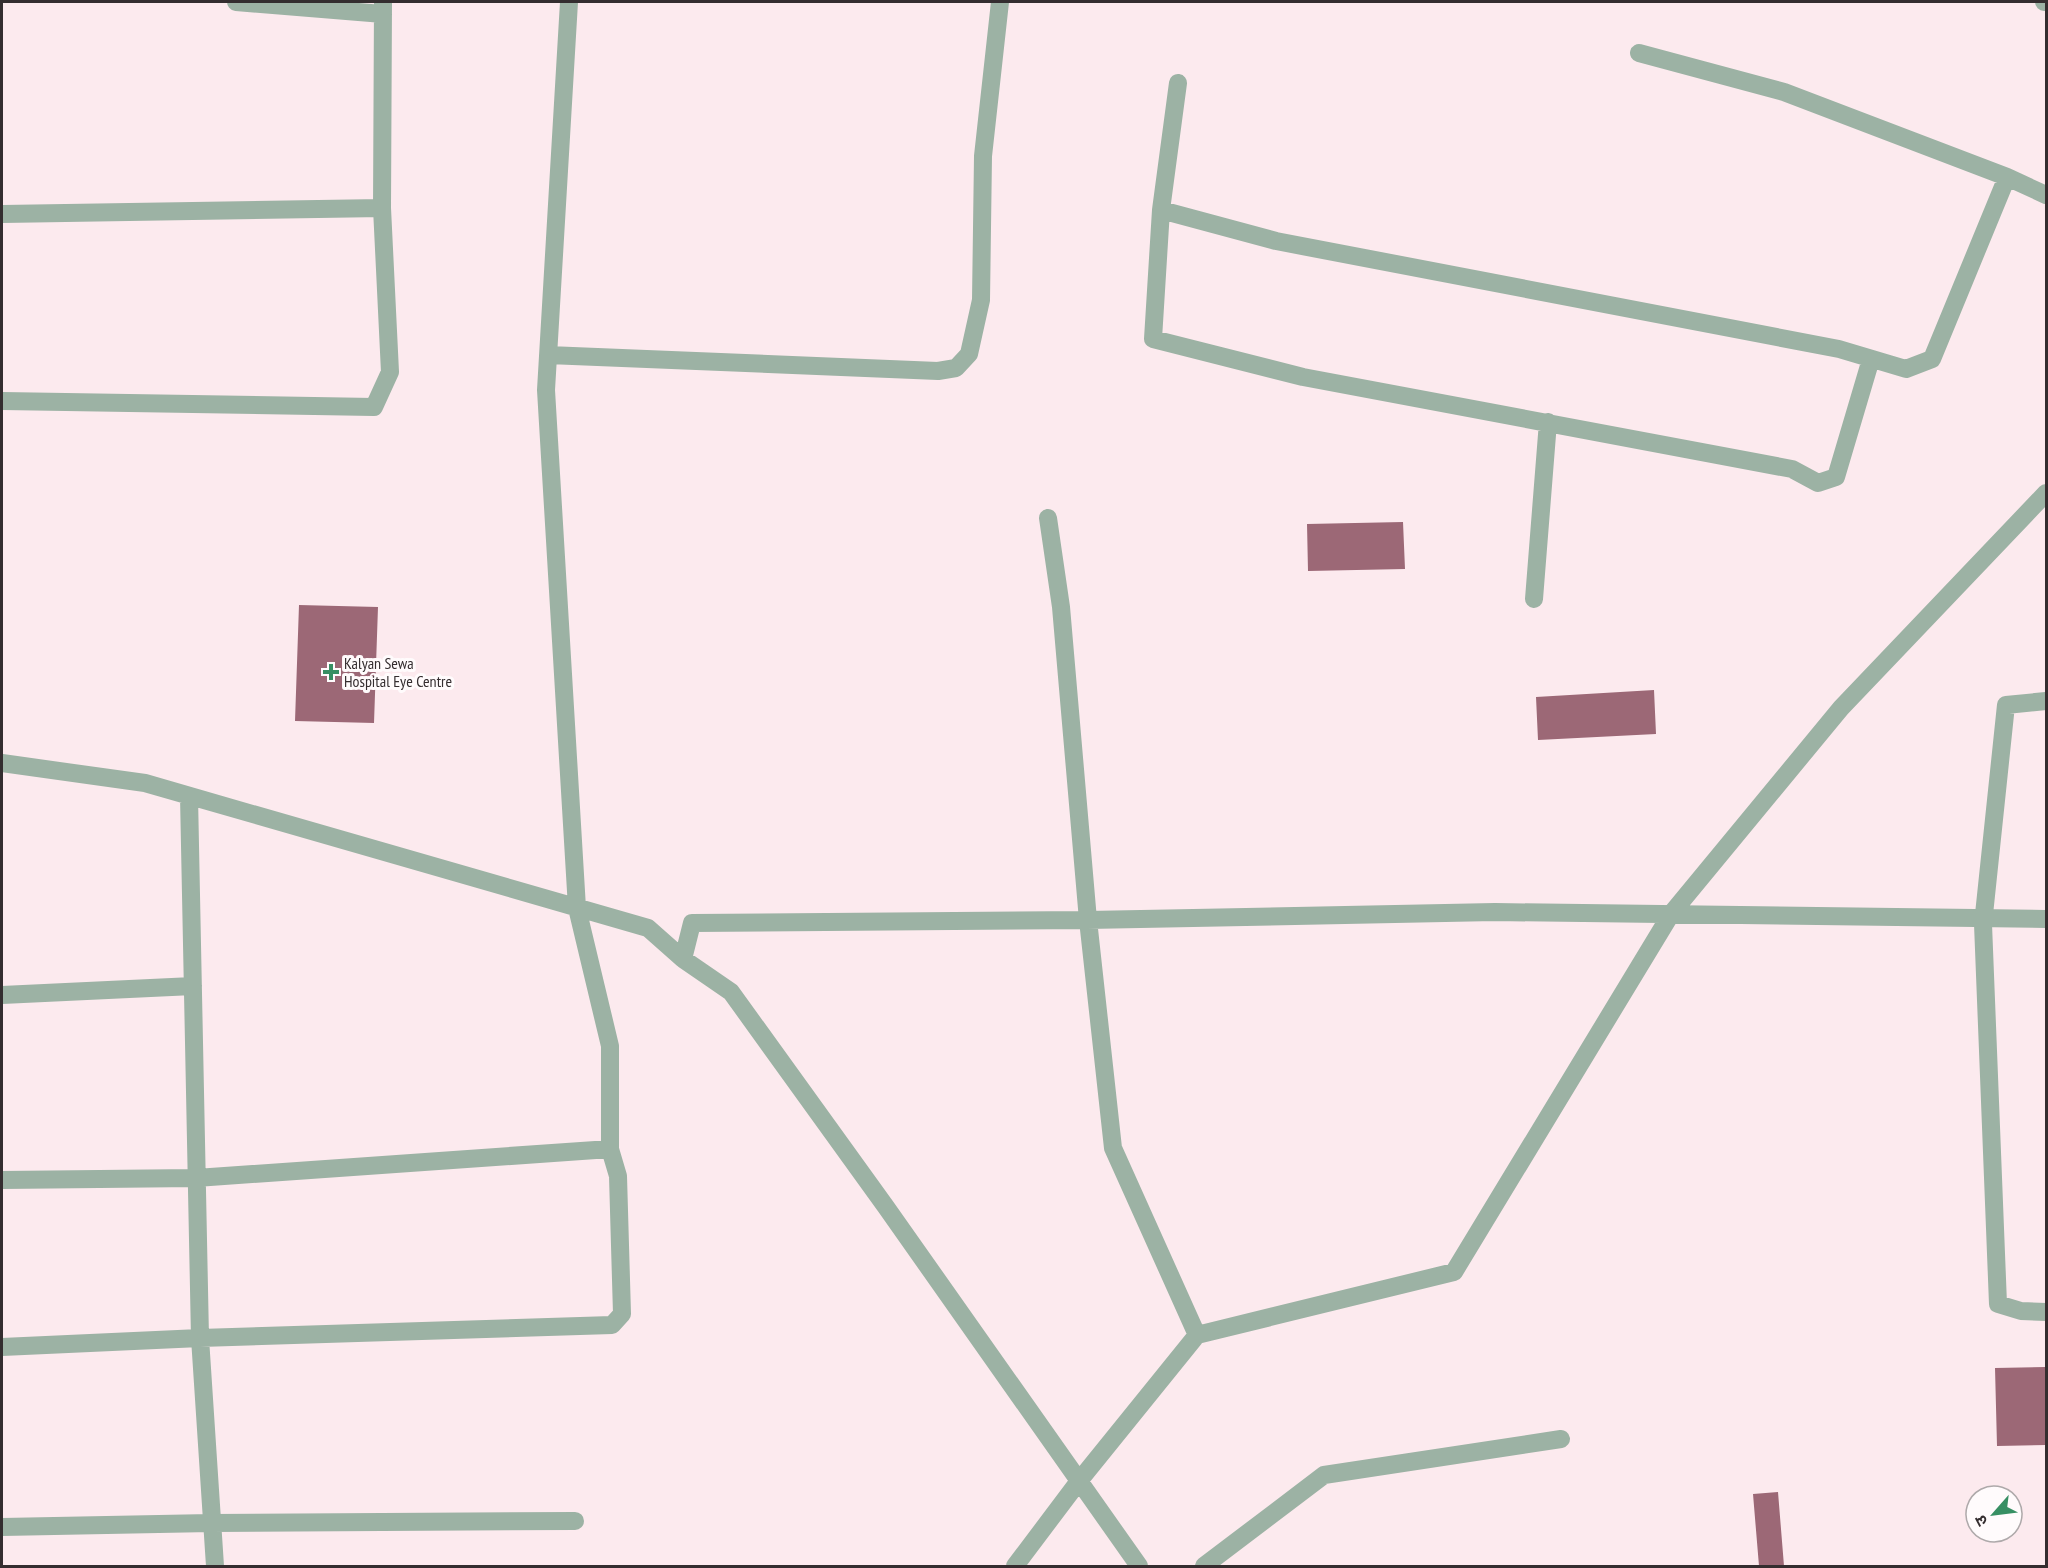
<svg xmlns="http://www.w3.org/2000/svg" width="2048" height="1568" viewBox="0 0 2048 1568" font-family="'PT Sans Narrow','Noto Sans Devanagari',sans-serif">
  <rect width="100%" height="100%" fill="#fceaee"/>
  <path fill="#9c6876" d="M1403 522 1405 569 1308 571 1307 524Z
    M299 605 378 607 374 723 295 721Z
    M1654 690 1656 734 1538 740 1536 697Z
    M2046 1367V1445L1997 1446 1995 1368Z
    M1778 1492 1784 1566H1759L1753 1494Z"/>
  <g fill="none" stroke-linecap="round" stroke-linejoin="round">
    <path stroke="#9cb2a4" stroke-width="18" d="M236 2 383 14
      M2044 2H2046
      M1639 53 1784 92 2007 177 2046 195
      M1178 83 1161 210 1153 339 1303 377 1792 469 1818 483 1836 477 1871 359
      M1161 210 1276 241 1839 349 1906 369 1932 359 2007 177
      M2 214 382 208
      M548 355 938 371 956 368 969 354 981 300 983 156 1000 2
      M2 401 374 407 390 372 382 208 383 2
      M1048 518 1061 607 1088 920 1113 1148 1197 1335
      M1534 599 1548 422
      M2046 701 2006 705 1983 924 1998 1304 2021 1311 2046 1312
      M2 763 145 783 648 928 683 959 731 992 886 1207 1139 1566
      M189 796 200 1338 215 1566
      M683 959 692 923 1088 920 1495 912 2046 919
      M2 995 193 986
      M2 1180 196 1178 610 1149
      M2 1347 200 1338 612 1325 622 1314 618 1176 610 1149V1046L577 908 546 390 569 2
      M2 1527 211 1523 575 1521
      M1015 1566 1079 1481 1197 1335 1454 1272 1671 914 1841 708 2046 493
      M1204 1566 1324 1475 1561 1439"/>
  </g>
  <path fill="#378f63" stroke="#fffbfc" stroke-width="2" d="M328 663h6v6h6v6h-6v6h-6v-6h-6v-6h6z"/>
  <g text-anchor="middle" stroke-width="6" stroke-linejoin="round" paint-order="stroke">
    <g font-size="16" fill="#342d2f" stroke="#fffbfc" text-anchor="start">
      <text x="344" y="669">Kalyan Sewa<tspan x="344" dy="18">Hospital Eye Centre</tspan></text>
    </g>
  </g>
  <rect width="2048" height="1568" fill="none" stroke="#342d2f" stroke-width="6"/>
  <g transform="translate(1994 1514) rotate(242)"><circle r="28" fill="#fffbfc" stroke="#aea9aa" stroke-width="1.5"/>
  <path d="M0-4.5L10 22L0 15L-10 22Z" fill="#378f63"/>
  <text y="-9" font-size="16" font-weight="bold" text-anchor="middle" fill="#342d2f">उ</text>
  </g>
</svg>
